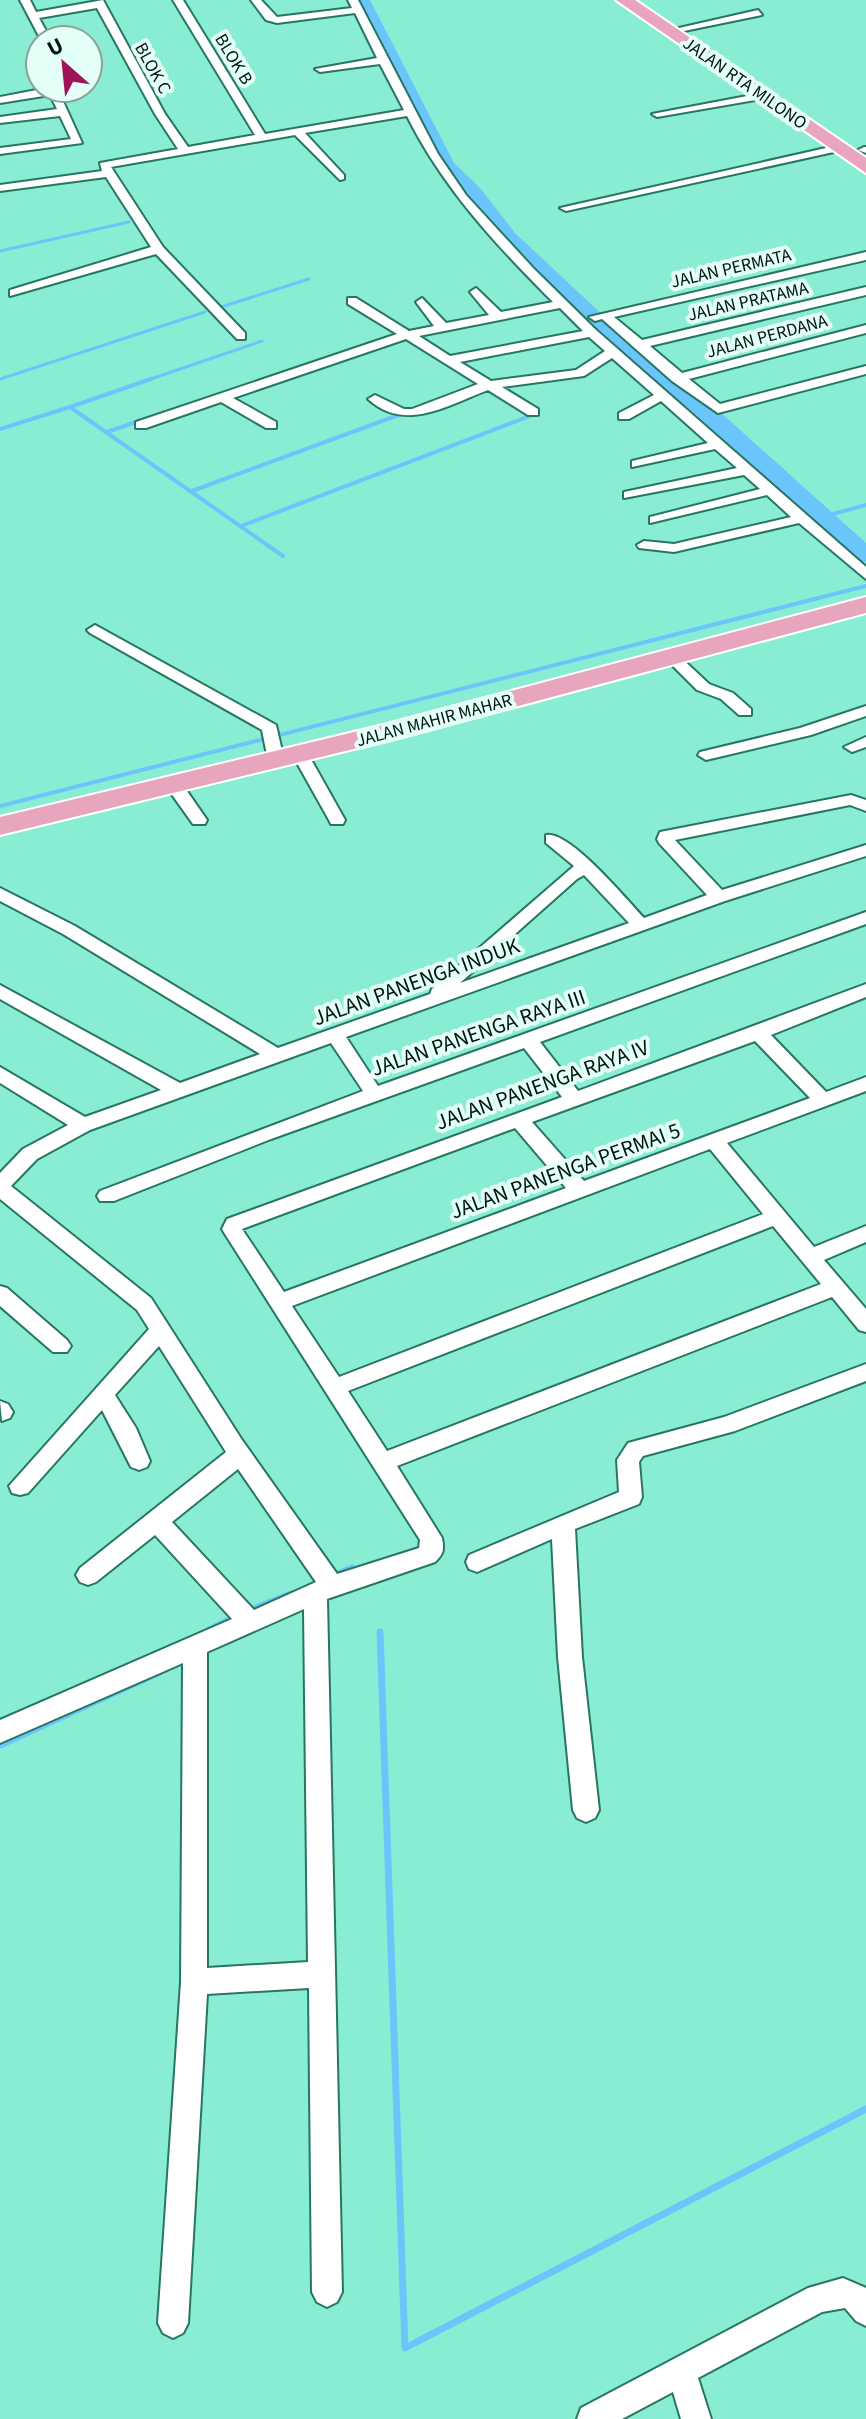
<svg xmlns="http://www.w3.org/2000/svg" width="866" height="2419" viewBox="0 0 866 2419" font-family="'Source Sans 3',sans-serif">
  <rect width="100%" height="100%" fill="#89edd4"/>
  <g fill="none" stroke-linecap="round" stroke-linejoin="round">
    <path stroke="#6ac6fa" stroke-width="3" d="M0 185 15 183
      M0 251 129 222
      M221 307 309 279
      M374 317 371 318 398 335
      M550 344 611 334
      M0 379 205 312
      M145 381 262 341"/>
    <path stroke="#6ac6fa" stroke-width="4" d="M151 379 70 407 283 556
      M0 429 70 407
      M107 432 139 421
      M192 491 404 413
      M822 517 866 505
      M241 526 530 416 490 392 496 388
      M0 806 866 586"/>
    <path stroke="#6ac6fa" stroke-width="7" d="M333 1576 352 1568
      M248 1611 291 1594
      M209 1630 236 1617
      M380 1632 405 2348 866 2109
      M0 1745 166 1669"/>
    <path fill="#6ac6fa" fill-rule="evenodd" d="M354 0H370L454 163 480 188 515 233 638 348 709 402 866 543V562L858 560 693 412 624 356 501 241 466 196 437 166Z"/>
    <g stroke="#277665" stroke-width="4">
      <path id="minor" d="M20 0H30L36 12 103 0 165 114 188 147 255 135 173 0H183L265 134 404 110 380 64 320 72 315 69 377 58 355 13 277 23 266 20 251 0H261L277 17 352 8 348 0H358L438 154 466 195 534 269 596 330 866 567V579L799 523 674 552 639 548 637 545 644 541 674 544 791 517 767 495 650 523V517L760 489 744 475 624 498V492L737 468 715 449 632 467V461L708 443 661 401 629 419H619V413L654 395 612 358 584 376 502 387 538 409V415H528L488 390C448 405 405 433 368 399L375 395 404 409H412L478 384 406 339 233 398 276 422V428H266L221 402 146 428H136V422L397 334 348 304V298H356L409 331 434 326 416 302 422 298 446 323 489 315 470 292 476 288 501 312 553 302C496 245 443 188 407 116L305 133 344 175V179L340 180 295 135 111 167 163 247 245 333V339H237L156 254 10 296V290L151 247 106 177 0 191V185L102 171 100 163 178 149 155 114 97 8 39 18 51 40H41ZM560 308 583 331 450 356 419 336ZM589 337 605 351 576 370 491 381 460 362Z
        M758 10 762 15 684 31 679 28Z
        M47 88H57L82 143 0 154V148L71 139 60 116 0 123V117L57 109 50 95 0 103V97Z
        M763 93 767 94V98L657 117 652 114Z
        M839 145 843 146V150L566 211 560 208Z
        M864 147H866V153L858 150Z
        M866 252V260L614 317 642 340 866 287V295L650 346 682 373 866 325V333L689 379 720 404 866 366V374L718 413 672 381 602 319 595 321 589 317Z
        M95 625 276 725 284 760 282 763 276 765 268 760 262 730 90 633 87 630Z
        M672 652 677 654 709 684 733 693 751 709V715H739L721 699 697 690 664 657Z
        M866 706V716L811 735 706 760 698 755 700 752 800 728Z
        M866 737V747L852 752 844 747Z
        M300 749 308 754 345 820 343 824H331L329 820 292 754Z
        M174 780 180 781 207 820 205 824H193L168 789 166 785Z
        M851 795 866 800V811L850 805 675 840 722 890 866 845V856L725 901 346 1037 378 1086 866 912V924L540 1042 578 1091 866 984V997L771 1035 826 1092 866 1077V1091L727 1143 814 1247 866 1226V1242L824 1260 866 1309V1332L859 1330 832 1297 397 1466 442 1538C444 1549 444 1554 435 1562L327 1599 342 2292 337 2302 327 2307 317 2302 312 2292 309 1988 207 1994 188 2323 183 2333 173 2338 163 2333 158 2323 181 1982 183 1663 0 1743V1720L232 1619 155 1535 96 1582 88 1585 80 1582 76 1575 80 1568 226 1452 159 1346 115 1395 136 1428 150 1461 147 1467 139 1470 131 1467 102 1410 28 1493 20 1495 12 1493 9 1486 149 1329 137 1310 0 1199V1173L23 1149 68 1125 0 1083V1067L85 1117 161 1090 0 999V985L180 1083 260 1054 63 934 0 901V888L75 926 278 1048 430 994 432 989 574 866 546 843V835C569 830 627 900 644 918L707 895 659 843 657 839 660 832ZM584 875 629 923 460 983 577 879ZM755 1041 810 1098 584 1181 532 1122ZM331 1043 363 1091 100 1191 97 1196 100 1201H114L271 1139 524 1048 562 1097 227 1219 222 1229 225 1234 420 1540 419 1548 337 1574 242 1440 151 1298 11 1186 37 1159 90 1130ZM515 1128 566 1188 284 1292 242 1229ZM710 1149 763 1214 339 1377 292 1306ZM773 1226 821 1284 387 1451 348 1391ZM238 1469 316 1582 254 1610 172 1522ZM304 1609 308 1962 207 1968V1652Z
        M0 1286 7 1288 67 1340 71 1346 67 1352H53L0 1306Z
        M866 1364V1381L735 1431 643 1456 639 1462 642 1497 639 1504 575 1529 582 1657 599 1810 595 1818 586 1822 577 1818 573 1810 558 1657 552 1539 477 1572 469 1569 466 1562 469 1555 619 1492 617 1460 628 1443 724 1417Z
        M0 1401 8 1404 13 1412 10 1418 2 1421Z
        M843 2278 866 2288V2326L856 2321 845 2308 822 2312 698 2378 711 2419H681L673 2392 622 2419H577L581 2408 808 2288Z"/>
    </g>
    <g stroke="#fff" stroke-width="4">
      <path id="trunk" d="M616 0H635L866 158V173Z
        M866 597V613L399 738 0 835V817L383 725Z"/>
    </g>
    <use href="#minor" fill="#fff" fill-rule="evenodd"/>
    <use href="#trunk" fill="#e8a6be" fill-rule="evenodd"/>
  </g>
  <g text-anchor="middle" stroke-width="8" stroke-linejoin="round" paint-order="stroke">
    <g font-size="18" fill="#011410" stroke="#e3fff7">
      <text transform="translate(234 59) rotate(59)" y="6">BLOK B</text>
      <text transform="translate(153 68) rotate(61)" y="6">BLOK C</text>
      <text transform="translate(745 83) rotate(35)" y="6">JALAN RTA MILONO</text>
      <text transform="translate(731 268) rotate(-13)" y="6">JALAN PERMATA</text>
      <text transform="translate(748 301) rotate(-13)" y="6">JALAN PRATAMA</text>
      <text transform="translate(767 336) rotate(-15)" y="6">JALAN PERDANA</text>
      <text transform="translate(434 720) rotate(-15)" y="6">JALAN MAHIR MAHAR</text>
    </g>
    <g font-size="22" fill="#011410" stroke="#e3fff7">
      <text transform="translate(416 981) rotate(-20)" y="8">JALAN PANENGA INDUK</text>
      <text transform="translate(478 1032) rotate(-19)" y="8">JALAN PANENGA RAYA III</text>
      <text transform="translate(542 1084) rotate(-20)" y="8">JALAN PANENGA RAYA IV</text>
      <text transform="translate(565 1170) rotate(-20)" y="8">JALAN PANENGA PERMAI 5</text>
    </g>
  </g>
  <g transform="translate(64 64) rotate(333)"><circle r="38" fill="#e3fff7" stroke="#89a19b" stroke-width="2"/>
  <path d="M0-6L14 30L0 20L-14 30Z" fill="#9f135d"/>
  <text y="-12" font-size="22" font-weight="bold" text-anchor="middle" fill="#011410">U</text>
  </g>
</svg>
